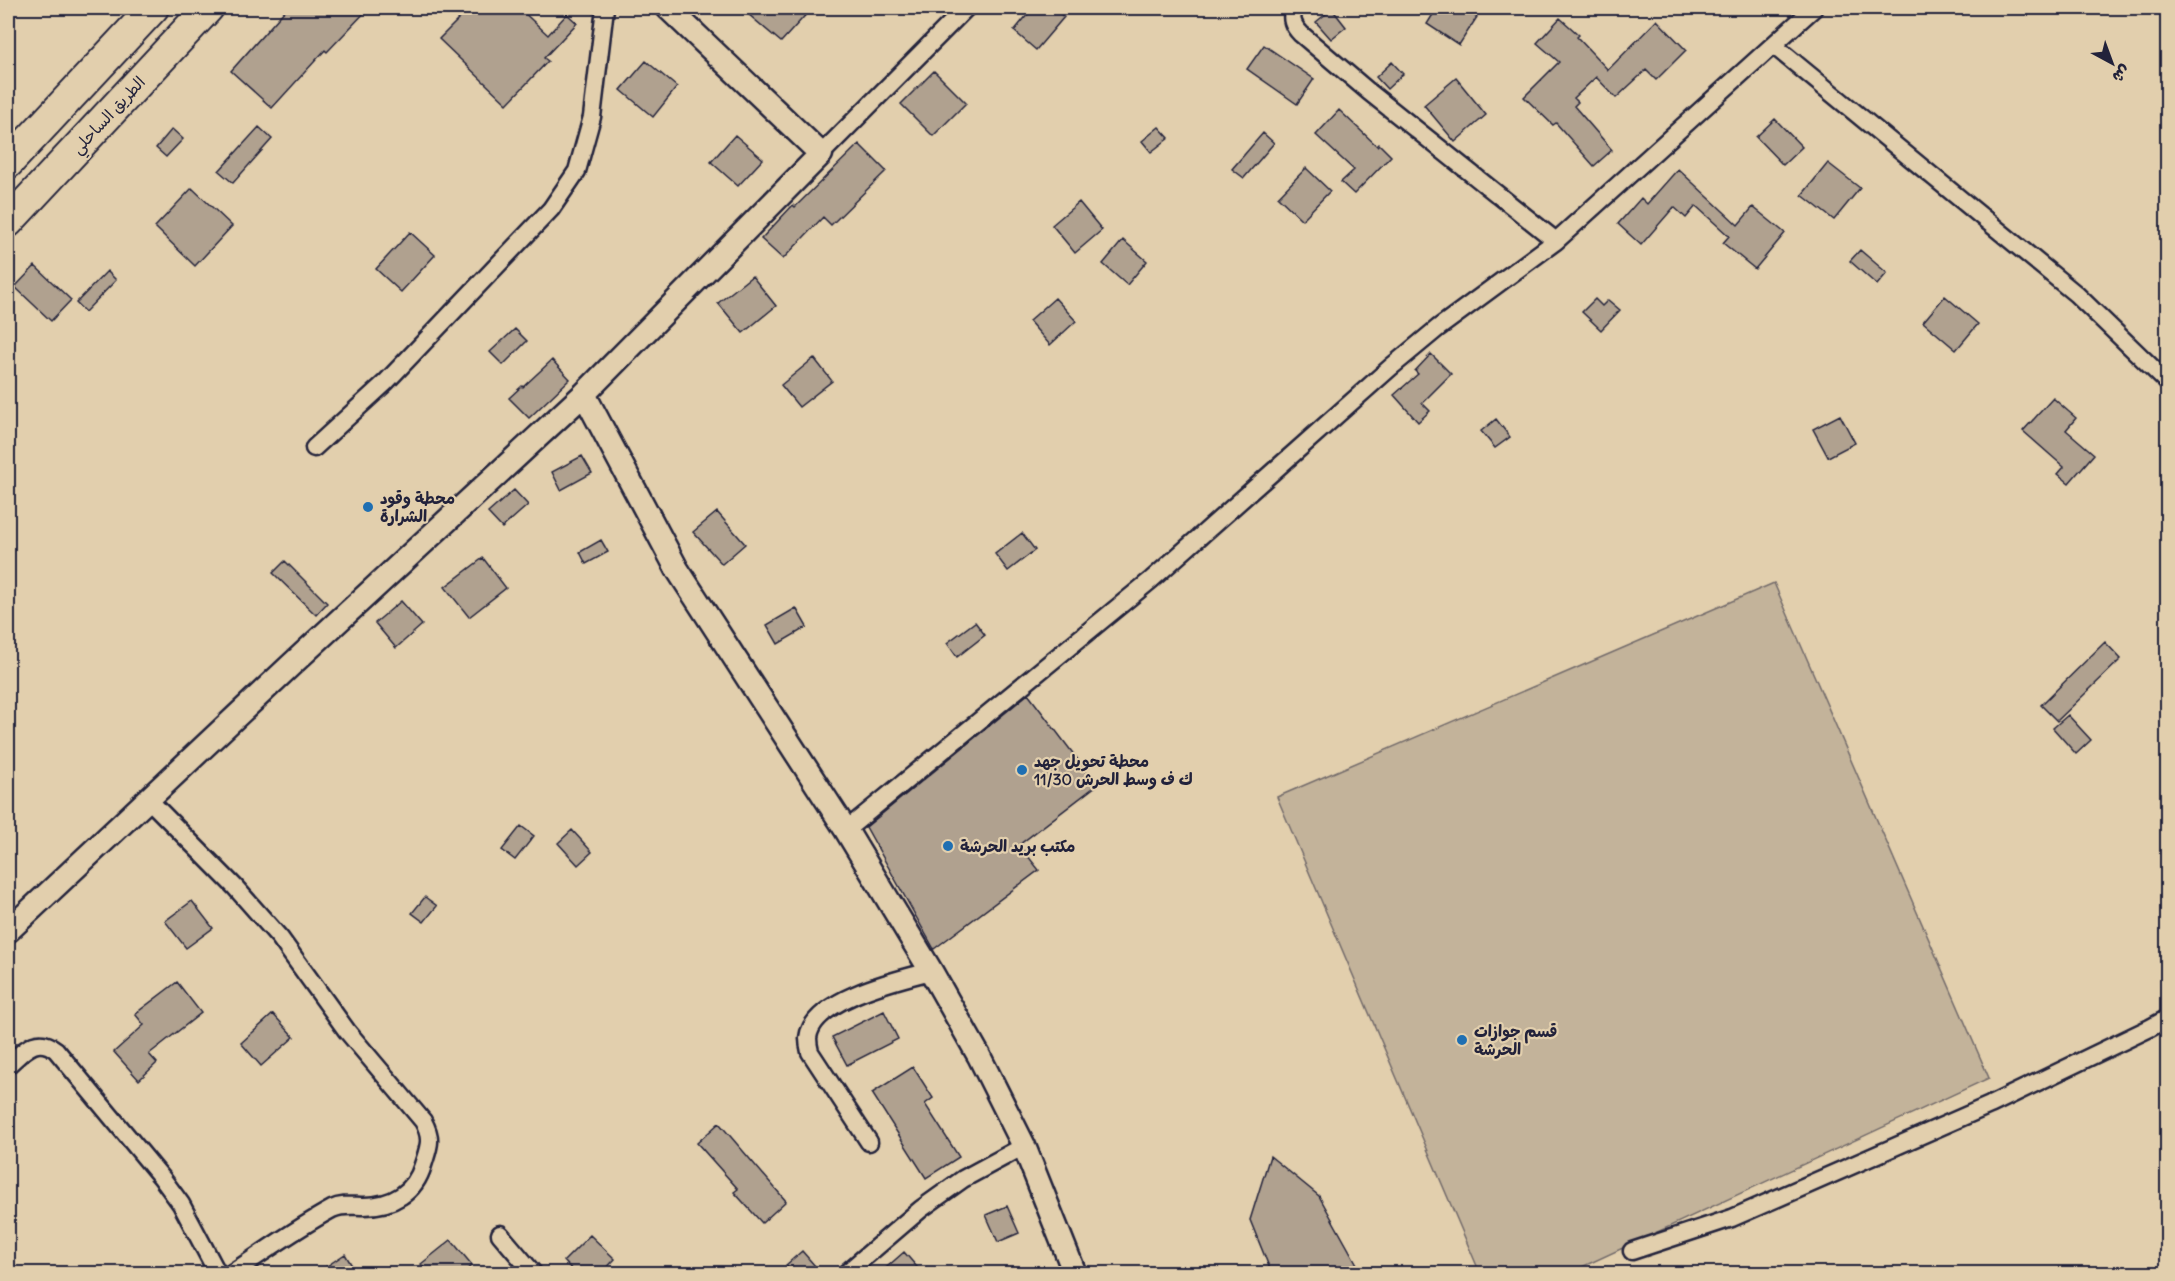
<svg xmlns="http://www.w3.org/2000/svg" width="2175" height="1281" viewBox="0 0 2175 1281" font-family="Delius,'Playpen Sans Arabic',sans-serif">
  <rect width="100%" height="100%" fill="#e2cfad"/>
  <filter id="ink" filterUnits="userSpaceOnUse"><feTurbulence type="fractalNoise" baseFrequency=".0167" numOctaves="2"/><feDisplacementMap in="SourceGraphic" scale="12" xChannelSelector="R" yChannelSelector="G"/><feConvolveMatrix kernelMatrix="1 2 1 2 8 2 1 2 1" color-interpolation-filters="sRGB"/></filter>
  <g filter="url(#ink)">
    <path fill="#c3b39a" stroke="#726a6a" stroke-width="1.5" d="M1774 583 1989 1078 1569 1273H1480L1277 797Z"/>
    <path fill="#b0a18f" stroke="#22223b" stroke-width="1.5" d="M287 8H369L327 52 325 50 272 108 231 71Z
      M470 8H519L548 35 567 14 577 23 544 58 548 61 507 104 439 39Z
      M741 8H812L781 42Z
      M1033 8H1052L1064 17 1036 50 1014 31Z
      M1437 8H1462L1477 17 1459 45 1427 24Z
      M1332 9 1346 27 1331 39 1316 22Z
      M1560 18 1579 35 1577 37 1608 70 1657 20 1686 50 1656 80 1646 70 1616 98 1596 77 1574 98 1578 102 1574 106 1612 150 1594 166 1556 123 1553 125 1524 97 1559 62 1537 43Z
      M1264 45 1314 79 1297 104 1247 69Z
      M646 61 677 87 653 117 621 90Z
      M1392 62 1403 74 1387 89 1376 77Z
      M934 71 966 103 933 136 901 104Z
      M1456 78 1486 115 1455 142 1424 105Z
      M1339 110 1377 146 1379 144 1391 156 1354 194 1341 182 1354 170 1316 135Z
      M1775 119 1802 147 1783 165 1756 137Z
      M259 127 272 139 233 183 219 171Z
      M1159 127 1169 138 1151 152 1142 141Z
      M172 129 183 139 166 157 156 148Z
      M1263 133 1274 143 1244 178 1232 169Z
      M735 135 763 159 738 186 711 162Z
      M859 144 886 171 831 225 823 217 783 259 761 239 793 205 795 207Z
      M1828 163 1860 188 1834 220 1802 195Z
      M1306 168 1330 191 1302 220 1278 197Z
      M1678 169 1738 225 1753 207 1785 233 1755 269 1723 243 1729 236 1696 206 1686 218 1674 207 1641 245 1618 224 1641 198 1647 204Z
      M192 188 232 226 195 266 155 227Z
      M1079 202 1102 230 1075 253 1052 225Z
      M410 232 435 255 401 292 376 269Z
      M1123 240 1147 261 1127 285 1103 264Z
      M1860 250 1887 273 1877 285 1850 261Z
      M35 266 71 300 51 321 15 287Z
      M107 271 116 280 85 312 76 303Z
      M752 276 776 306 743 333 718 303Z
      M1945 296 1978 324 1956 350 1923 322Z
      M1055 298 1076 321 1050 345 1029 321Z
      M1595 299 1602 306 1608 300 1620 310 1601 330 1582 312Z
      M515 329 527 341 503 365 490 352Z
      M1431 354 1451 374 1422 403 1430 411 1418 422 1394 395 1418 374 1415 371Z
      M814 358 832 381 799 407 781 385Z
      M552 360 570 379 529 418 509 398 522 386 523 387Z
      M2053 398 2076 418 2066 430 2094 454 2069 483 2058 474 2064 467 2023 431Z
      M1840 415 1855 443 1828 457 1813 429Z
      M1496 419 1510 437 1495 448 1481 431Z
      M582 456 592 473 561 490 552 472Z
      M514 490 528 505 502 528 488 513Z
      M717 512 745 544 722 564 693 532Z
      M1022 533 1035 550 1008 571 995 554Z
      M601 540 608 552 586 564 580 552Z
      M483 558 506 588 469 617 445 587Z
      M285 561 327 603 316 615 273 573Z
      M401 601 422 625 396 648 375 623Z
      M796 608 807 627 778 644 767 625Z
      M975 622 985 635 957 657 947 643Z
      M2105 642 2121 659 2057 721 2041 705Z
      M1028 694 1097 785 1019 845 1039 870 934 949 866 827Z
      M2068 715 2091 740 2076 754 2053 728Z
      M521 826 534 836 515 860 502 850Z
      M572 830 592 852 578 865 558 843Z
      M425 897 437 906 424 922 412 913Z
      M192 901 213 928 186 948 165 921Z
      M177 982 201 1013 149 1054 157 1063 139 1080 114 1052 144 1025 135 1014Z
      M884 1011 898 1039 847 1065 832 1037Z
      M273 1014 294 1037 261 1066 241 1043Z
      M913 1067 933 1098 925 1104 959 1157 926 1178 872 1093Z
      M719 1123 786 1201 762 1223 734 1192 738 1189 697 1143Z
      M1270 1156 1319 1196 1358 1266 1355 1274H1272L1250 1220Z
      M1007 1206 1019 1233 998 1242 986 1215Z
      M590 1235 615 1259 601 1274H576L564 1261Z
      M451 1240 472 1265 462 1274H429L421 1264Z
      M802 1251 822 1274H793L786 1265Z
      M904 1252 923 1274H879Z
      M345 1254 357 1274H315Z"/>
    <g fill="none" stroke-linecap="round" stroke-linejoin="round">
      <g stroke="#22223b" stroke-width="21">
        <path id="street" d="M1294 8C1290 19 1293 26 1301 34L1368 91 1556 241
          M1773 45 2076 294 2168 383
          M821 154 966 8
          M314 448 386 382 551 209 577 171 592 117 605 8
          M149 800 235 887 280 938 347 1031 423 1121C433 1139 429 1146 423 1165 415 1193 392 1206 364 1206 353 1206 342 1204 332 1209 297 1228 264 1252 230 1274
          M846 830 1151 580 1391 367 1438 328 1556 241 1814 8
          M8 1065C23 1052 36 1034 56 1050L162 1178 181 1204 218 1274
          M869 1142 810 1052C809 1048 808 1042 808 1038 812 999 900 979 931 971
          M500 1234 534 1274
          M1632 1251 1732 1218 1990 1105 2150 1028 2168 1018
          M845 1274 921 1209 963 1179 1024 1146"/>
      </g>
      <g stroke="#22223b" stroke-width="27">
        <path id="secondary" d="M584 394 677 569 846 830 931 971 979 1056 1024 1146 1075 1274
          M8 931 291 665 584 394 821 154 668 8"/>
      </g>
      <g stroke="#22223b" stroke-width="34">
        <path id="highway" d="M8 163 153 8
          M8 222 208 8"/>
      </g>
      <use href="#street" stroke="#e2cfad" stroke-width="16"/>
      <use href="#secondary" stroke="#e2cfad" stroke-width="22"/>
      <use href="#highway" stroke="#e2cfad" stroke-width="30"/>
    </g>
  </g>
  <g fill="#1f6fb2" stroke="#e2cfad" stroke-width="2">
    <circle cx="368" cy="507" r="6"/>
    <circle cx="1022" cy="770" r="6"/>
    <circle cx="948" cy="846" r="6"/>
    <circle cx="1462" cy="1040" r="6"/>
  </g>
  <g text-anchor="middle" stroke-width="4.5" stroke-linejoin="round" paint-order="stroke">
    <g font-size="16" fill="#22223b" stroke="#e2cfad">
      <text transform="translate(108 115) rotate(-47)" y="6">الطريق الساحلي</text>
    </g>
    <g font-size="16" font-weight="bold" fill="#22223b" stroke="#e2cfad" text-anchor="start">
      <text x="380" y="504">محطة وقود<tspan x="380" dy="18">الشرارة</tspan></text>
      <text x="1034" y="767">محطة تحويل جهد<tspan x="1034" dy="18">11/30 ك ف وسط الحرش</tspan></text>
      <text x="960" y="852">مكتب بريد الحرشة</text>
      <text x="1474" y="1037">قسم جوازات<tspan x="1474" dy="18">الحرشة</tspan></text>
    </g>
  </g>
  <rect width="2175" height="1281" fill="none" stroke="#e2cfad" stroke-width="30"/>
  <rect x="15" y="15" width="2145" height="1251" fill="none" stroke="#22223b" stroke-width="2" filter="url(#ink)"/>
  <g transform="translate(2112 63) rotate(139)" stroke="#e2cfad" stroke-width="4.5" paint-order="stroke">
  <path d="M0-4.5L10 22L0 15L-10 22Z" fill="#22223b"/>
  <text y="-9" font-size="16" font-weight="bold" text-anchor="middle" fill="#22223b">ش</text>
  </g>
</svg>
